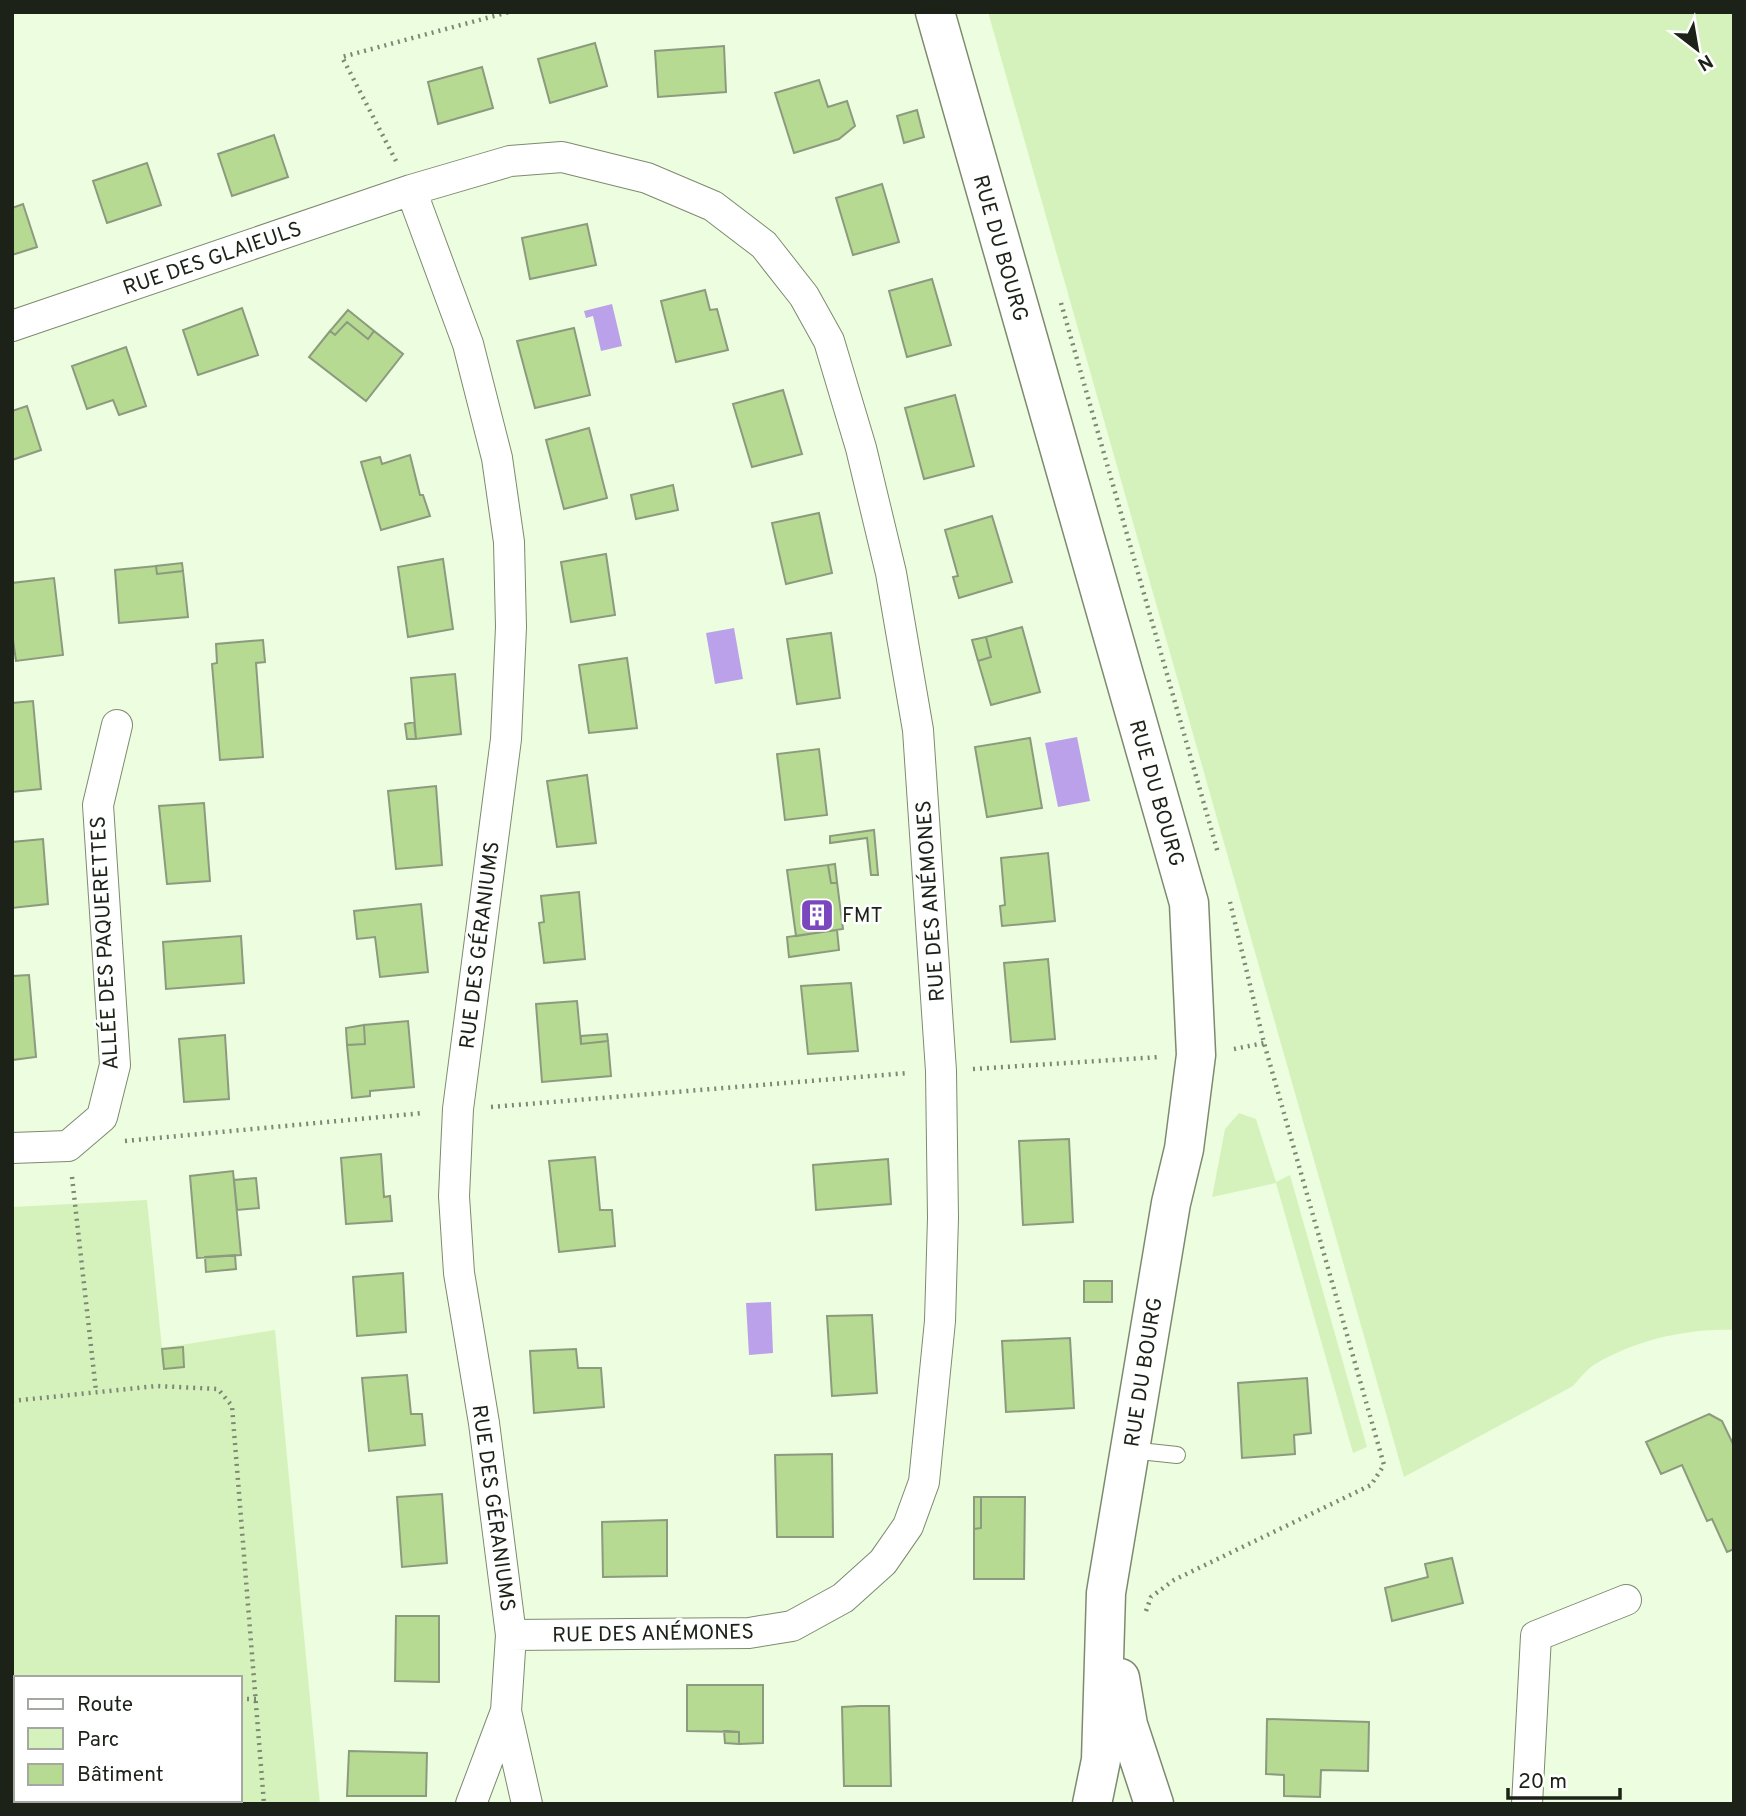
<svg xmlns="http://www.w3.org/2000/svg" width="1746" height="1816" viewBox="0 0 1746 1816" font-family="Overpass,sans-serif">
  <rect width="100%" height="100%" fill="#edfddf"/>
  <path fill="#d6f2bc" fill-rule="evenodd" d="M988 12H1734V1330C1688 1328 1637 1340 1597 1363 1588 1368 1580 1378 1573 1386L1404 1477Z
    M1239 1113 1256 1119 1276 1182 1290 1175 1367 1447 1353 1453 1276 1183 1212 1197 1225 1129Z
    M147 1200 162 1348 275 1330 320 1804H12V1207ZM16 1678H240V1800H16Z"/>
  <path fill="#baa1e9" d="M612 304 622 346 601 351 593 316 586 318 584 311Z
    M734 628 743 679 715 684 706 633Z
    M1077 737 1090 801 1058 807 1045 743Z
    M771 1302 773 1353 749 1355 746 1303Z"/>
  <path fill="#b6da91" stroke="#8c9a7f" stroke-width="2" d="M595 43 607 86 550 103 538 59Z
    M724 46 726 92 658 97 655 51Z
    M482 67 493 108 438 124 428 82Z
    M819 80 828 107 847 101 855 126 839 139 794 153 775 93Z
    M917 110 924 137 904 143 897 116Z
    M274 135 288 177 232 196 218 154Z
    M147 163 161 205 107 223 93 181Z
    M882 184 899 242 853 255 836 198Z
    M23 204 37 247 12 255V208Z
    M587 224 596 265 530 279 522 238Z
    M932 279 951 345 907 357 889 291Z
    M705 290 710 310 717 309 728 350 676 362 661 301Z
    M242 308 258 355 198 375 183 330Z
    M348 310 374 331 368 339 347 322 335 335 330 331Z
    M347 322 368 339 374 331 403 354 366 401 309 357 330 331 335 335Z
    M574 328 590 395 535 408 517 341Z
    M126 347 146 406 119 415 113 400 87 409 72 366Z
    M783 390 802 454 752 467 733 404Z
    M955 395 974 466 924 479 905 408Z
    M27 406 41 450 12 460V411Z
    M589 428 607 498 564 509 546 440Z
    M410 455 420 495H423L430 516 381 530 361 462 380 457 382 464Z
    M673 485 678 510 636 519 631 495Z
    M819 513 832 573 786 584 772 523Z
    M992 516 1012 582 959 598 953 577 958 576 945 530Z
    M606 554 615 615 571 622 561 562Z
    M443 559 453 629 408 637 398 567Z
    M182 563 183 571 157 574 156 566Z
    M156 566 157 574 183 571 188 617 119 623 115 570Z
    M54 578 63 655 16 661 12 633V583Z
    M1022 627 1040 692 991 705 978 661 991 657 986 637Z
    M831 633 840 698 797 704 787 639Z
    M986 637 991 657 978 661 972 640Z
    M263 640 265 662 256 663 263 757 220 760 212 664 217 663 216 644Z
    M627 658 637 728 589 733 579 665Z
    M455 674 461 734 416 739 411 678Z
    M33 701 41 789 12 792V703Z
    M414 722 416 739H407L405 724Z
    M1030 738 1042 808 987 817 975 747Z
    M819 749 827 815 785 820 777 754Z
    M587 775 596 843 557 847 547 781Z
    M436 786 442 865 396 869 388 791Z
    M204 803 210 881 167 884 159 806Z
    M874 830 878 875H871L867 838 830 843V836Z
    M43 839 48 904 12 908V842Z
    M1048 853 1055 921 1002 926 1000 906 1005 905 1001 858Z
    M835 864 837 882 831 883 828 865Z
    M828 865 831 883 837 882 843 929 796 936 787 870Z
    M579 892 585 959 544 963 539 923 544 922 541 896Z
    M421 904 428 972 380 977 375 937 357 939 354 911Z
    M837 930 839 950 789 957 787 937Z
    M241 936 244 983 166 989 163 942Z
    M1048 959 1055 1039 1011 1042 1004 963Z
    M29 975 36 1057 12 1060V976Z
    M851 983 858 1051 808 1054 801 986Z
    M577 1001 581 1044 608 1041 611 1076 542 1082 536 1004Z
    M408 1021 414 1087 370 1091V1096L352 1098 347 1045 365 1044 364 1025Z
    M364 1025 365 1044 347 1045 346 1028Z
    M607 1034 608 1041 581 1044V1036Z
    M225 1035 229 1099 184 1102 179 1039Z
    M1069 1139 1073 1222 1023 1225 1019 1141Z
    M381 1154 384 1197 390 1196 392 1221 346 1224 341 1158Z
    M595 1157 600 1210H612L615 1246 559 1252 549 1161Z
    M888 1159 891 1204 816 1210 813 1165Z
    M233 1171 241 1255 197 1258 190 1176Z
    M256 1178 259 1208 237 1210 234 1180Z
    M235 1255 236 1269 206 1272 205 1257Z
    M403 1273 406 1332 357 1336 353 1277Z
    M1084 1281H1112V1302H1084Z
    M872 1315 877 1393 832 1396 827 1316Z
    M1070 1338 1074 1408 1006 1412 1002 1341Z
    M183 1347 184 1367 164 1369 162 1349Z
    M576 1349 578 1368H601L604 1407 534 1413 530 1351Z
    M407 1375 411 1414H422L425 1445 369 1451 362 1378Z
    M1307 1378 1311 1433 1294 1435 1295 1454 1242 1458 1238 1383Z
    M1709 1414 1722 1421 1734 1446V1549L1727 1552 1712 1519 1707 1521 1682 1465 1661 1474 1646 1442Z
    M832 1454 833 1537H777L775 1455Z
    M442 1494 447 1563 402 1567 397 1497Z
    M974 1497H981V1528L974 1529Z
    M981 1497H1025L1024 1579H974V1529L981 1528Z
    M667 1520V1576L603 1577 602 1522Z
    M1452 1558 1463 1603 1392 1621 1385 1588 1428 1577 1425 1564Z
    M396 1616H439V1682L395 1681Z
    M687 1685H763V1743L739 1744V1732L687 1731Z
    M860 1706H889L891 1786H844L842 1707Z
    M1267 1719 1369 1722 1368 1771 1321 1770 1320 1797 1284 1796V1775L1266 1774Z
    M724 1731 739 1732V1744L725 1743Z
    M349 1751 427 1753 426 1796H347Z"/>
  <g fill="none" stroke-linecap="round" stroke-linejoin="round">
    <g stroke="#7d8a70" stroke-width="18">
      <path id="lane" d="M1130 1450 1177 1455"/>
    </g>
    <g stroke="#7d8a70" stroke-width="32">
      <path id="street" d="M411 190 468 344 497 458 509 542 511 627 506 739 458 1109 454 1196 459 1273 484 1423 511 1635 506 1711 527 1804
        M12 326 411 190 510 161 562 157 647 178 713 206 764 245 804 296 829 341 861 448 891 573 918 730 941 1071 943 1218 940 1321 924 1482 908 1526 883 1562 843 1598 792 1626 749 1633 511 1635
        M12 1148 68 1146 102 1117 115 1065 98 805 117 725
        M471 1804 506 1711
        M1527 1804 1536 1636 1626 1600"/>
    </g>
    <g stroke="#7d8a70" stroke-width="41">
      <path id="secondary" d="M935 12 1189 903 1196 1055 1184 1149 1171 1203 1106 1593 1101 1760 1092 1804
        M1120 1678 1128 1725 1154 1804"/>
    </g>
    <path stroke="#7e8975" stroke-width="4.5" stroke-dasharray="2 5" stroke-linecap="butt" d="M396 161 342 57 509 12
      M1061 303 1218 853
      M1234 1049 1264 1043
      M973 1069 1160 1057
      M491 1107 908 1073
      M125 1141 423 1113
      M72 1177 96 1391
      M12 1401 157 1386 218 1389 232 1406 264 1804
      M1146 1611 1151 1597 1174 1580 1371 1485 1384 1465 1264 1043 1230 902
      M12 1699H16
      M240 1699H256
      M193 1800 194 1804
      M12 1802 17 1804
      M151 1804 165 1800"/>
    <use href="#lane" stroke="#fff" stroke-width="16"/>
    <use href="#street" stroke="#fff" stroke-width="30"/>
    <use href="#secondary" stroke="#fff" stroke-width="38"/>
  </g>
  <defs>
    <g id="building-square" transform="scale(1.75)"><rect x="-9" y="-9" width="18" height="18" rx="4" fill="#7a47bf" stroke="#fff"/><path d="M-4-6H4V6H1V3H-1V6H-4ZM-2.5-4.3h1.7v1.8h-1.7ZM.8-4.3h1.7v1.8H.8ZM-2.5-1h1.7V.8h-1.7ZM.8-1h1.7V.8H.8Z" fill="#fff"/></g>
  </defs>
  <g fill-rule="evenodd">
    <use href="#building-square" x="817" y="915"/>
  </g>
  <g text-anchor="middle" stroke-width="5" stroke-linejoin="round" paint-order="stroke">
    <g font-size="21" fill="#1c2217" stroke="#fff">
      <text transform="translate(1001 248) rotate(74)" y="7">RUE DU BOURG</text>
      <text transform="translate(212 258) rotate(-19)" y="7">RUE DES GLAIEULS</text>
      <text transform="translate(1157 793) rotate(74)" y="7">RUE DU BOURG</text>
      <text transform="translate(930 901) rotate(-94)" y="7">RUE DES ANÉMONES</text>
      <text transform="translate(104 943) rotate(-93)" y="7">ALLÉE DES PAQUERETTES</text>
      <text transform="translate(479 945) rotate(-83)" y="7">RUE DES GÉRANIUMS</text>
      <text transform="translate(1143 1372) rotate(-81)" y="7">RUE DU BOURG</text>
      <text transform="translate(494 1508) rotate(82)" y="7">RUE DES GÉRANIUMS</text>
      <text transform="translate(653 1633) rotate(-1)" y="7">RUE DES ANÉMONES</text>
    </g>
    <g font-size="21" fill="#1c2217" stroke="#fff" text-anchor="start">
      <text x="842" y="922">FMT</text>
    </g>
  </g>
  <rect width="1746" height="1816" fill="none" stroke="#1c2217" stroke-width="28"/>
  <rect x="14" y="1676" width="228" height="126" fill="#ffffff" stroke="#a4a7a2" stroke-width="2"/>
  <rect x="28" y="1699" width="35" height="10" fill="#ffffff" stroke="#a4a7a2" stroke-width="2"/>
  <text x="77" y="1711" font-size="21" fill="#1c2217">Route</text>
  <rect x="28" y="1728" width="35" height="21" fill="#d6f2bc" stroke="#a4a7a2" stroke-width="2"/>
  <text x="77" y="1746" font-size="21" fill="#1c2217">Parc</text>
  <rect x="28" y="1764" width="35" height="21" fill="#b6da91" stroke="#a4a7a2" stroke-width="2"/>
  <text x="77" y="1781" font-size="21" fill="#1c2217">Bâtiment</text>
  <g transform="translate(1697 49) rotate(149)" stroke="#ffffff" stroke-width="5" paint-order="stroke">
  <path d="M0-5L12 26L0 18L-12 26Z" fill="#1c2217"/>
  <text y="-10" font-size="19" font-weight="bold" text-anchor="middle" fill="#1c2217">N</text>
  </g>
  <path d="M1508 1788v10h112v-10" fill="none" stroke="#1c2217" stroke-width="3.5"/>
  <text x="1518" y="1788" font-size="21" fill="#1c2217" stroke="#ffffff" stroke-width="5" paint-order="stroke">20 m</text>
</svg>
